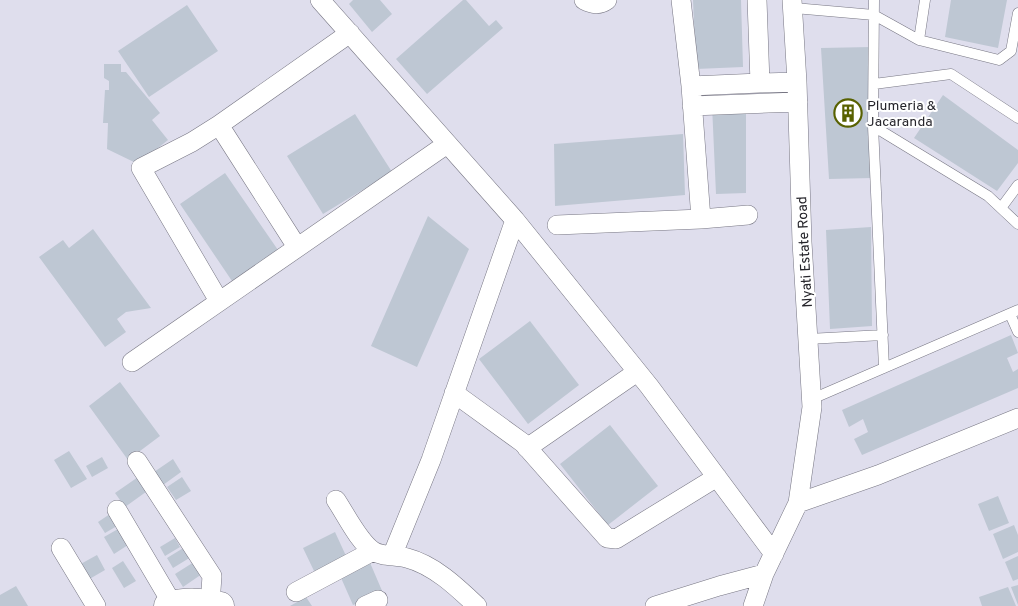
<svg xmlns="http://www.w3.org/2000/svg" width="1018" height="606" viewBox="0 0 1018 606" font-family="Overpass,sans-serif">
  <rect width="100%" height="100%" fill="#dfdeed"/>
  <path fill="#bec7d3" d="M353 0H380L392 14 372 32 349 4Z
    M463 0H466L489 26 496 20 503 28 427 94 396 59Z
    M693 0H741L743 67 696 69Z
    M951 0H1007L998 48 945 37Z
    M187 5 218 51 149 97 118 51Z
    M871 47 872 178 829 179 821 48Z
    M104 64H121V72H126L160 113 152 120 168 140 138 164 107 149 108 123H103L105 90H109V81L104 78Z
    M943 95 1018 150V163L997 191 914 138Z
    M712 105H746V193L716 194Z
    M355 114 392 172 323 214 287 156Z
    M683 134 685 195 555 206 554 144Z
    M225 173 278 250 232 281 180 204Z
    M428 216 469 249 417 367 371 346Z
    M871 227 872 326 830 329 826 230Z
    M93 229 151 308 126 312 117 319 126 332 105 347 39 257 63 240 69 248Z
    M530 321 579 385 528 424 479 359Z
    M1011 335 1018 353 1007 358 1013 372 1018 369V388L862 455 854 439 868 432 863 419 849 427 842 410Z
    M120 382 160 436 128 460 89 406Z
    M610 425 658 486 608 525 560 464Z
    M69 451 87 479 71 488 54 460Z
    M102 457 108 468 92 477 86 466Z
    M173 459 181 472 163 485 154 472Z
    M141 475 150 489 125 507 115 493Z
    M182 477 191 491 176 500 167 487Z
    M998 496 1009 523 989 531 978 504Z
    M110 514 117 526 105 533 98 522Z
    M1014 525 1018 535V552L1003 559 993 534Z
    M118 529 128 545 114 554 104 537Z
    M335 532 347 558 315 573 303 548Z
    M175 538 180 547 165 556 160 547Z
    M185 547 191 557 173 568 167 558Z
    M97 555 105 570 86 581 77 566Z
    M1018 556V579L1013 581 1005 562Z
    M368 558 383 593 353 605 338 571Z
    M123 561 136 581 124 588 112 568Z
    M194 562 202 574 183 587 175 574Z
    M1018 585V605L1011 587Z
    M16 586 28 606H0V595Z
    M1008 587 1016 606H982L979 597Z
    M306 597 312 606H290Z"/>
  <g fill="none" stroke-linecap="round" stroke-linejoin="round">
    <g stroke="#777683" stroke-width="11">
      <path id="lane" d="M874 0 873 126 884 368
        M794 8 874 15 919 40 999 60 1011 51 1018 13
        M919 40 925 0
        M874 84 951 74 1018 118
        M873 126 988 196 1018 224
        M1001 208 1018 185
        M1010 314 1018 332
        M808 339 883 335
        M812 399 1018 310"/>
    </g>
    <g stroke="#777683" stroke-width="20">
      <path id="street" d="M320 0 515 220 649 386 774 554
        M584 0C592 4 599 6 607 0
        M757 0 760 83 797 82
        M691 86 760 83
        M692 106 798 102
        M219 125 192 142 141 168 219 301
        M701 219 748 215
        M557 225 701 219 691 86 681 0
        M297 247 219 125 350 33
        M132 362 447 144
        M454 393 523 443 607 538 616 539 717 477
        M527 448 637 372
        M137 461 212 576 210 604
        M336 500C346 515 359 542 373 551 382 557 396 555 407 558 434 565 457 587 477 606
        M798 503 878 475 1018 418
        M117 510 173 605
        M61 548 96 606
        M392 556 431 460 515 220
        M296 592 373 551
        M365 606 378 600
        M655 606 719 586 764 574
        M753 606 764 574 798 503 812 407 802 242 797 82 792 0"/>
    </g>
    <g stroke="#777683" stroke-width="29">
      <path id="secondary" d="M168 606C186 601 201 602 220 606"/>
    </g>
    <use href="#lane" stroke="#fff" stroke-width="10"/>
    <use href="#street" stroke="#fff" stroke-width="19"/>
    <use href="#secondary" stroke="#fff" stroke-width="28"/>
  </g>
  <defs>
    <g id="building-ring" transform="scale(1.4375)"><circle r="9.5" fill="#fff" stroke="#586100" stroke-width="1.5"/><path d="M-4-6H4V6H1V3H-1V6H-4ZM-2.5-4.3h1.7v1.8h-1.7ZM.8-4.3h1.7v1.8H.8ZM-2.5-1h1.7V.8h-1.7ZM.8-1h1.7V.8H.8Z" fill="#586100"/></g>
  </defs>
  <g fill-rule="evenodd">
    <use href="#building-ring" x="848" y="113"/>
  </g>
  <g text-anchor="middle" stroke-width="4" stroke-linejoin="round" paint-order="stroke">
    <g font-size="14" fill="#26252b" stroke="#fff" text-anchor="start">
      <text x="867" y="110">Plumeria &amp;<tspan x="867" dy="16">Jacaranda</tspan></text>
    </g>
    <g font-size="14" fill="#26252b" stroke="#fff">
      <text transform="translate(804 252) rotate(-93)" y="5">Nyati Estate Road</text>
    </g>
  </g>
</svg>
